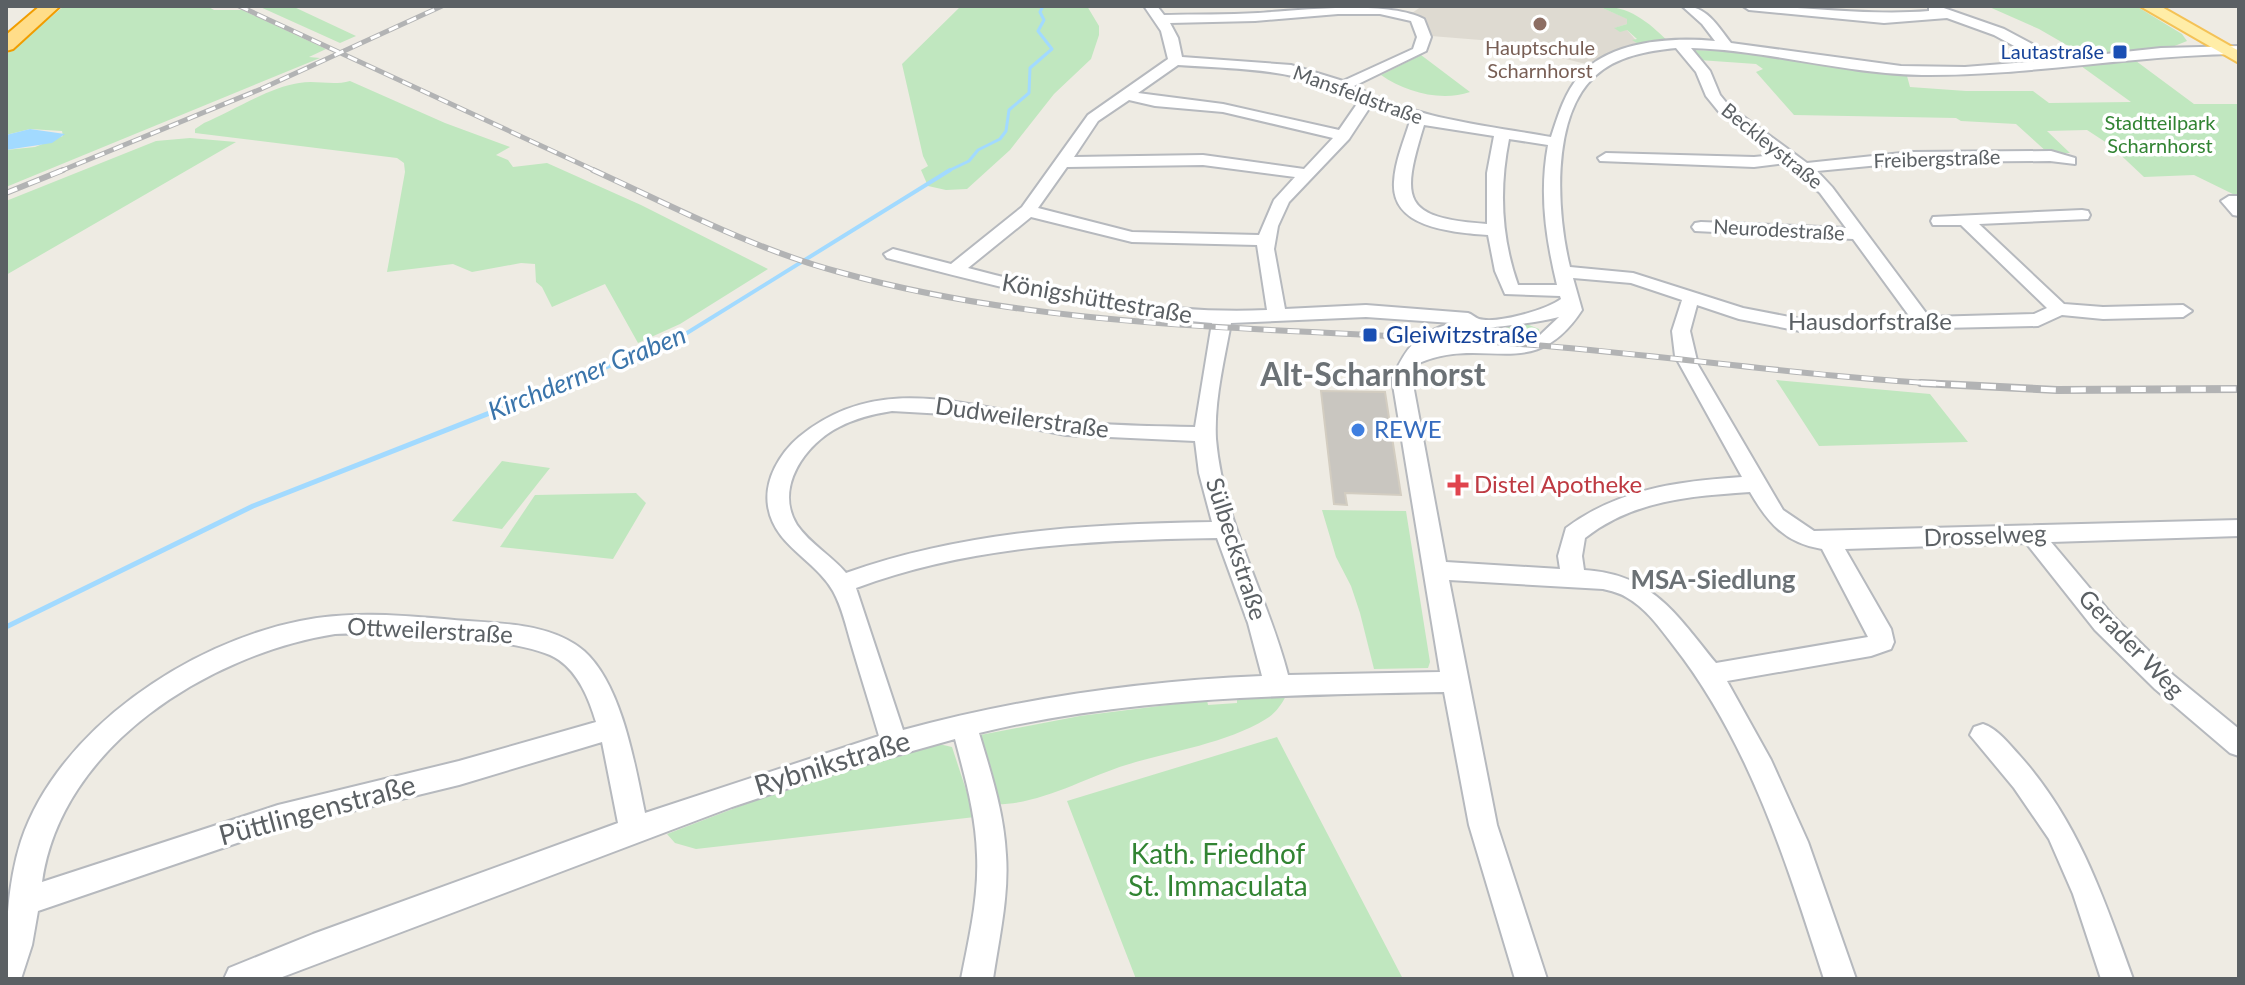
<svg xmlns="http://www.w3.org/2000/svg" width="2245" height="985" viewBox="0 0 2245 985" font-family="Lato,sans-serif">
  <rect width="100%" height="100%" fill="#eeebe3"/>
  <path fill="#dedad1" d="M1422 6H1598L1628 19 1627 24 1615 28 1627 30 1640 45 1613 51 1586 64 1493 41 1431 36 1425 22 1412 13Z"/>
  <path fill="#c0e7bf" d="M64 6H207L214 10H242L326 49 309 57 320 58 6 187V150L35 147 63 136 62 131 30 129 6 135V55Z
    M258 6H292L356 36 340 43Z
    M961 6H1087L1099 26V35L1091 59 1054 94 1010 150 967 189 946 190 928 186 921 170 928 166 923 156 902 64Z
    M1598 6C1630 6 1647 21 1669 42L1640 45 1632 40 1637 39 1627 30 1620 32 1614 28 1627 24V19Z
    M1987 6H2136L2182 34 2187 41 2172 47 2084 55 2039 29Z
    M1690 50 1726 51 1907 76 1910 87 1966 91H2033L2049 103 2131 102 2081 66 2136 61 2194 104H2239V197L2194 175 2144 177 2110 145 2087 130 2047 131 2070 153H2048L2016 124 1961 121 1956 118 1794 115 1756 72 1763 69 1756 64 1699 60Z
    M1421 55 1470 92C1441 102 1405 92 1381 75Z
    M350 81 445 123 510 147 496 155 508 160 513 167 547 163 641 205 768 269 680 324 638 343 605 284 552 307 542 287 536 282 535 264 521 263 472 272 453 264 387 272 405 172 404 163 397 158 195 133V129L204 123C232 111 270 87 299 83 317 80 332 86 350 81Z
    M190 138 236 142 6 275V201L156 141Z
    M1524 323 1539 329 1540 337C1521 342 1472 351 1459 336L1462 331Z
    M1776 380 1930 394 1968 442 1819 446Z
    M502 461 550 468 502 529 452 521Z
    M636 493 646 503 613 559 500 547 535 495Z
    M1322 510 1406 511 1430 662 1428 668 1374 669 1360 613 1351 586 1336 557Z
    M1286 696C1281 705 1275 714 1266 719 1225 744 1171 751 1126 765 1084 778 1036 807 991 804L975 736 1080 716 1207 700 1208 705 1237 703V698Z
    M1277 737 1403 979H1136L1067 801Z
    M939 744 952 747 975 817 696 849 675 843 667 834 793 786Z"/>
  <path fill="#a2daff" d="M30 129 65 134 52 143 6 150V135Z"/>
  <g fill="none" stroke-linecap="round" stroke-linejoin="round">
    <path stroke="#a2daff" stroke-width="3" d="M946 172 969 161 978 150 1000 139 1006 131 1009 110 1029 93 1030 68 1052 49 1038 31 1044 20 1040 12 1043 6"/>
    <path stroke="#a2daff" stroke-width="4" d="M561 385 674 341 950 170"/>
    <path stroke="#a2daff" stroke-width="5" d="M6 627 253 506 566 383"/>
  </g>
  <path fill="#c9c6c0" stroke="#d3cdc1" stroke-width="2" d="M1321 391 1385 392 1401 495 1345 493 1347 505 1334 504Z"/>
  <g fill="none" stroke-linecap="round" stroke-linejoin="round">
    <g stroke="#b6b9be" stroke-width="4">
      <path id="minor" d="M1144 6H1157L1164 15C1195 14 1227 15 1258 13 1300 10 1389 0 1424 19L1431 37 1426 51 1354 86C1415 119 1483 125 1551 137 1558 115 1565 92 1580 75 1611 40 1673 37 1715 41L1702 24 1682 6C1707 6 1716 24 1731 43L1901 66 1965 67 2042 61 1994 35 1947 18 1884 23 1749 10 1743 6C1805 6 1867 16 1929 11V6H1938L2004 29 2060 59 2161 48 2239 46V54C2133 55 2028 76 1922 75 1844 74 1768 50 1691 48L1710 71 1720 95 1729 106 1807 163 1911 152 2051 151 2075 158V164L2050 161 1911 162 1817 171 1832 187 1929 317 2034 314 2047 308 1961 225H1933L1931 221 1933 217 2082 210 2088 211 2090 215 2088 219 1979 224 2064 304 2103 307 2183 305 2192 311 2183 317 2103 319 2062 315 2038 326 1800 331 1739 319 1697 305 1690 331 1698 365 1783 510 1814 531 2239 520V536L2051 542 2113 616 2173 675 2239 729V756L2230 753 2155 689 2095 630 2026 543 1845 549 1891 629 1894 642 1891 649 1871 656 1727 681 1771 760 1808 842 1856 979H1824C1786 862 1750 743 1673 645 1660 628 1646 608 1626 597 1620 593 1611 591 1603 589L1449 580 1497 825 1547 979H1515L1469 825 1444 692C1289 695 1131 696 979 733 991 773 1004 813 1006 855 1009 896 999 938 993 979H961C969 938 979 897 977 855 976 815 965 777 955 739L834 773 732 807 277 979H224L229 968 313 934 618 823 602 742 459 785 278 829 38 911 32 945 21 979H6C6 933 7 885 21 841 58 730 189 643 300 621 348 611 396 615 444 619 489 624 547 620 584 651 622 685 635 765 645 813L879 736C870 705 860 674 851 643 846 626 842 607 833 591 815 559 774 546 768 506 764 480 780 453 799 437 883 368 973 410 1067 421 1110 426 1153 426 1195 427L1212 323C1100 314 995 286 887 258L884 254 893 249 951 264 1022 207 1088 115 1168 59 1161 31ZM1338 14H1380L1411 21 1417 37 1413 49 1343 81 1291 65 1182 57 1178 38 1170 23 1255 21ZM1676 48 1696 72 1706 96 1719 112 1776 155 1754 157 1606 153 1598 158 1600 161 1754 167 1787 163 1820 193 1846 228 1701 222 1695 223 1692 227 1695 231 1853 239 1910 317 1800 319 1743 308 1633 273 1570 267C1557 215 1550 117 1595 76 1617 56 1647 51 1676 48ZM1178 65C1247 70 1296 67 1359 101L1339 130 1223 104 1138 93ZM1129 100 1155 106 1223 112 1333 138 1304 169 1203 155 1074 157 1098 121ZM1370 107 1410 121C1404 141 1395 161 1394 182 1391 229 1454 232 1488 235L1495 271 1505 294 1560 296 1561 299C1546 310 1497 324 1479 319 1475 318 1472 314 1468 313L1366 305 1285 309 1274 249 1278 226 1289 202 1349 139ZM1424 125 1494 136 1487 173V224C1401 218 1401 200 1424 125ZM1509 139 1548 145C1539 194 1546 239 1557 285H1518C1501 237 1499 189 1509 139ZM1203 165 1295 177 1274 200 1259 235 1132 232 1038 208 1067 167ZM1031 217 1132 242 1257 245 1267 310C1165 315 1066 294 968 268ZM1573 278 1631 283 1682 300 1672 331 1675 356 1742 477C1679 481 1618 489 1566 528L1558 556 1560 569 1446 562 1412 379 1419 363C1486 334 1533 385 1582 310ZM1366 317 1452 323C1417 333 1406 347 1392 379L1440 672 1288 675C1268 596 1223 522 1216 439 1214 401 1224 361 1231 323ZM1559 317 1539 336 1526 340 1436 343C1473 324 1519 328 1559 317ZM892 411 962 415 1066 435 1195 441 1199 473 1212 522C1087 524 965 531 846 573 832 556 810 544 797 525 774 488 805 444 839 427 856 418 873 414 892 411ZM1750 492C1768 523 1785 543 1822 549L1868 637 1716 663C1676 614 1652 574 1584 570L1582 556 1585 538C1633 500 1691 496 1750 492ZM1217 538 1248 623 1262 676C1141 681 1021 698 903 730L856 588C972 545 1094 540 1217 538ZM335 634C380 632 525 636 559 660 579 674 589 699 596 722L459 761 278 805 42 882C61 746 209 654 335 634Z
        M2229 196H2239V216L2233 215 2221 201Z
        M1983 724C1998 729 2009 744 2020 756 2078 821 2104 898 2133 979H2101L2073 894 2049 839 2014 788 1970 735 1974 727Z"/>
    </g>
    <g stroke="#f4c256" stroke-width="4">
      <path id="major" d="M2140 6H2160L2239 51V63Z"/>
    </g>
    <g stroke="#f19d00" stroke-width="4">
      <path id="highway" d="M40 6H60L13 49 6 51V35Z"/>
    </g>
    <use href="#minor" fill="#fff" fill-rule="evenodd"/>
    <use href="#major" fill="#ffeda7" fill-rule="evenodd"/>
    <use href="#highway" fill="#ffdd89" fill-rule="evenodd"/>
    <g stroke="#b2b3b4" stroke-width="5">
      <path id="rail-far2" d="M239 6 598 172
        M58 172 261 89 442 6"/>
    </g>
    <g stroke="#b2b3b4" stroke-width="6">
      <path id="rail-far1" d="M593 170C674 207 753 249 839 272 1061 334 1293 326 1521 344 1668 355 1814 378 1962 385
        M6 193 63 170"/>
    </g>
    <g stroke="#b2b3b4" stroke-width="8">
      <path id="rail" d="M1921 383 2057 390 2239 389"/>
    </g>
    <use href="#rail-far2" stroke="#fff" stroke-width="3" stroke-dasharray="10" stroke-linecap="butt"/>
    <use href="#rail-far1" stroke="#fff" stroke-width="4" stroke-dasharray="12" stroke-linecap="butt"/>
    <use href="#rail" stroke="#fff" stroke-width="5" stroke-dasharray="15" stroke-linecap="butt"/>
  </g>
  <circle fill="#8d6e63" stroke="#fff" stroke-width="3" cx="1540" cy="24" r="8"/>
  <g fill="#1a4fb4" stroke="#fff" stroke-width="3">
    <rect x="2112" y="44" width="16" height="16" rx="4"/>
    <rect x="1362" y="327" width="16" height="16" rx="4"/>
  </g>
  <circle fill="#3f7fe0" stroke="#fff" stroke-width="3" cx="1358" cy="430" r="8"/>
  <path fill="#e0444e" stroke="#fff" stroke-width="3" d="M1454 473h8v8h8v8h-8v8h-8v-8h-8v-8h8z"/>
  <g text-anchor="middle" stroke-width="7" stroke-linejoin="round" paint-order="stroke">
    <g font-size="20" fill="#785e54" stroke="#fff">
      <text x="1540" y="55">Hauptschule<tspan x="1540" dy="23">Scharnhorst</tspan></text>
    </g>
    <g font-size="20" fill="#164399" stroke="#fff" text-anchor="end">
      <text x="2104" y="59">Lautastraße</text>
    </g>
    <g font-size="20" fill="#5b6064" stroke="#fff">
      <text transform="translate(1358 95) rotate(20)" y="7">Mansfeldstraße</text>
      <text transform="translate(1772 146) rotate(39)" y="7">Beckleystraße</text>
      <text transform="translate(1937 159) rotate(-2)" y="7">Freibergstraße</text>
      <text transform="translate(1779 230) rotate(3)" y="7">Neurodestraße</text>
    </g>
    <g font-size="20" fill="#328433" stroke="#fff">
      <text x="2160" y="130">Stadtteilpark<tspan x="2160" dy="23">Scharnhorst</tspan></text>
    </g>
    <g font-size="24" fill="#5b6064" stroke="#fff">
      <text transform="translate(1097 299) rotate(10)" y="8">Königshüttestraße</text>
      <text x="1870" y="330">Hausdorfstraße</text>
      <text transform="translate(1022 418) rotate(8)" y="8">Dudweilerstraße</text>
      <text transform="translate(1985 536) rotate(-2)" y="8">Drosselweg</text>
      <text transform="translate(1236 549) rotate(72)" y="8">Sülbeckstraße</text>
      <text transform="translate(430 631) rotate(3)" y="8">Ottweilerstraße</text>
      <text transform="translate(2131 644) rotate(46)" y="8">Gerader Weg</text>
    </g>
    <g font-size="24" fill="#164399" stroke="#fff" text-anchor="start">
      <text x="1386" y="343">Gleiwitzstraße</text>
    </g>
    <g font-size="24" fill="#366cbe" stroke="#fff" text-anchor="start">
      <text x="1374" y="438">REWE</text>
    </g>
    <g font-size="24" fill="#be3a42" stroke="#fff" text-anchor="start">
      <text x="1474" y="493">Distel Apotheke</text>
    </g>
    <g font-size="26" font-style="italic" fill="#3b75ab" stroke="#fff">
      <text transform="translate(587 373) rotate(-22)" y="9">Kirchderner Graben</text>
    </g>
    <g font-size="26" font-weight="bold" fill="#6c7276" stroke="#fff">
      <text x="1713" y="589">MSA-Siedlung</text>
    </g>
    <g font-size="28" fill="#5b6064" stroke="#fff">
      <text transform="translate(832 763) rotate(-17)" y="10">Rybnikstraße</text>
      <text transform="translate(317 810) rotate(-15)" y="10">Püttlingenstraße</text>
    </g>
    <g font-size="28" fill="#328433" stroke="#fff">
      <text x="1218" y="864">Kath. Friedhof<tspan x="1218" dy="32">St. Immaculata</tspan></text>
    </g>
    <g font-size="32" font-weight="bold" fill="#6c7276" stroke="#fff">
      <text x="1373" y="386">Alt-Scharnhorst</text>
    </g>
  </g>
  <rect width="2245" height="985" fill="none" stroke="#5b6064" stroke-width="16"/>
</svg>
